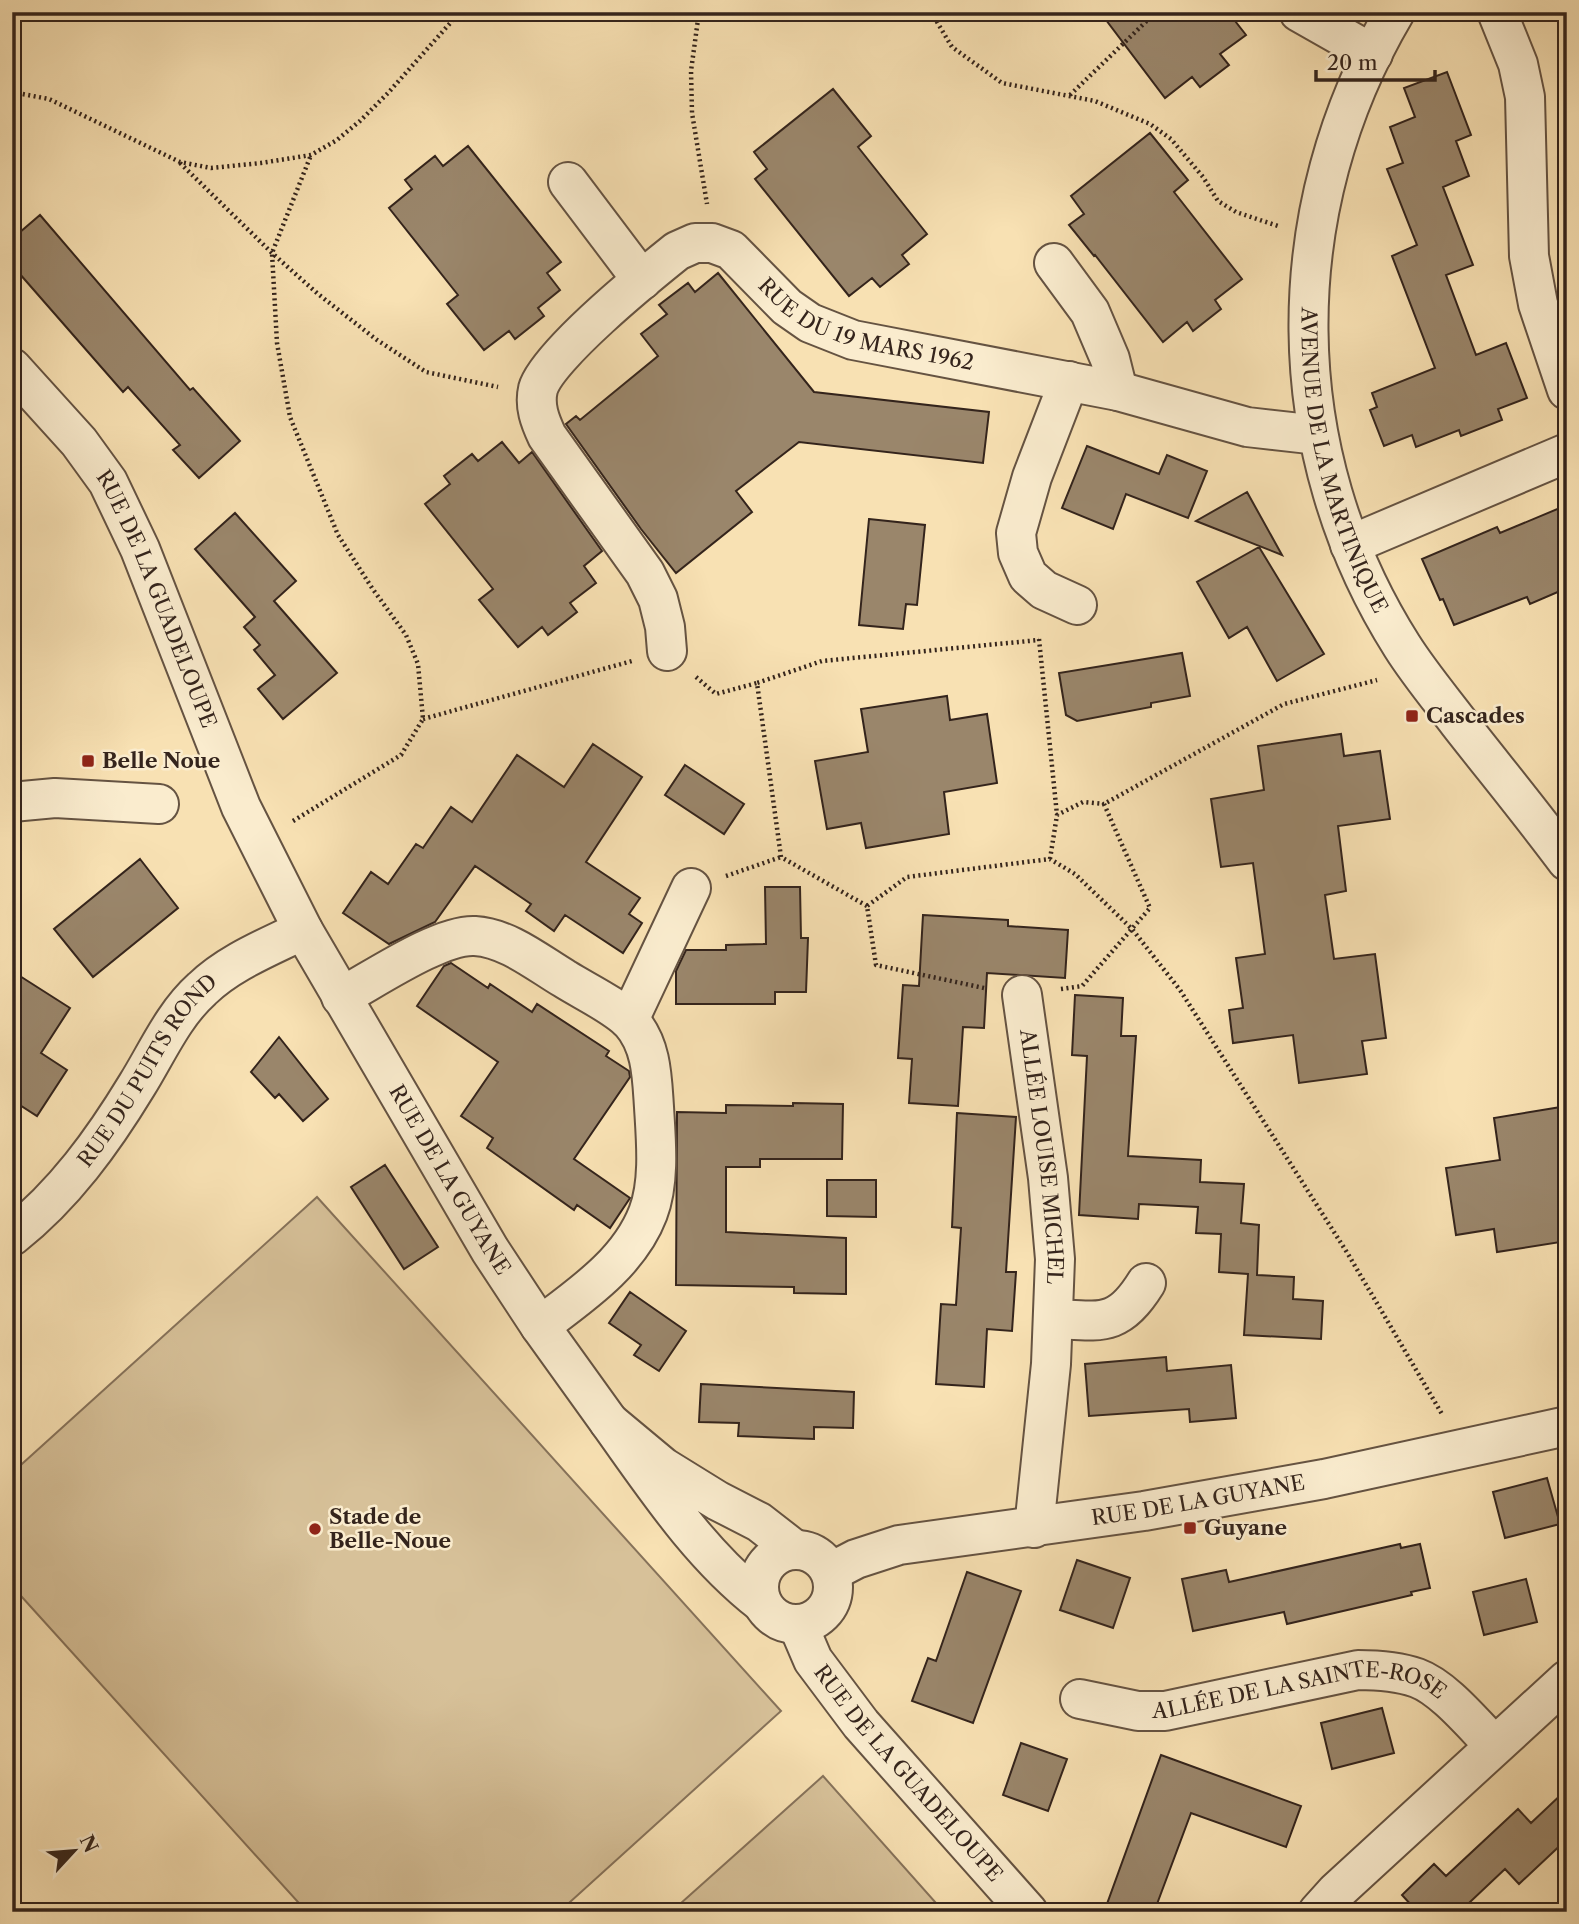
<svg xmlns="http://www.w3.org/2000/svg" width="1579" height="1924" viewBox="0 0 1579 1924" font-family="'Libre Caslon Text',serif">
  <rect width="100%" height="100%" fill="#f8e1b3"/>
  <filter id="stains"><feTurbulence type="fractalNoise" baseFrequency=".00286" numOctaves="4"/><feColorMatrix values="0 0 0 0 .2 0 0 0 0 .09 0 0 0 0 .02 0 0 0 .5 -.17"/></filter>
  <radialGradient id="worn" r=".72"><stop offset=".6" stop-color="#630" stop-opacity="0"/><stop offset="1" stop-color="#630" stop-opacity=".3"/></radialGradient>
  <path fill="#d7c199" stroke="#86725a" stroke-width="2" d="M317 1197 781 1711 559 1912H307L12 1586V1473Z
    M823 1776 944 1912H671Z"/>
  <path fill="#9a866b" stroke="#34241c" stroke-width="2" d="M1100 12H1228L1246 35 1220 54 1229 65 1200 87 1192 77 1165 98Z
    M1447 72 1471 135 1456 141 1469 176 1443 187 1473 265 1446 275 1476 355 1506 343 1527 398 1498 409 1502 420 1461 436 1459 430 1416 447 1412 435 1384 446 1370 410 1377 407 1372 393 1435 368 1392 256 1417 245 1387 169 1403 163 1390 127 1415 117 1404 88Z
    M833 89 871 136 858 147 927 234 902 255 909 264 880 287 872 278 849 296 755 179 767 169 754 152Z
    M1150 133 1188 180 1174 192 1242 279 1215 300 1221 309 1193 331 1187 322 1163 342 1095 255 1094 256 1069 225 1084 214 1071 196Z
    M468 146 561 262 547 273 560 290 538 308 544 316 515 339 509 331 484 350 447 304 458 295 389 208 412 189 405 180 435 156 443 166Z
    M40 215 190 390 193 388 240 441 199 478 173 450 180 445 128 387 123 392 12 265V239Z
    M718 273 814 392 989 412 983 463 799 442 736 491 752 512 676 573 641 529 566 424 576 416 580 420 658 356 641 334 667 314 659 305 688 283 695 292Z
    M502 442 519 463 532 452 602 551 584 566 596 583 570 603 577 612 548 635 542 627 518 647 479 600 493 589 425 504 450 484 444 476 472 454 478 461Z
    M1087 446 1159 474 1167 455 1207 471 1188 518 1126 494 1113 529 1062 508Z
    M1247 492 1282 555 1196 521Z
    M1567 505V588L1530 604 1527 597 1454 625 1443 599 1440 600 1422 559 1497 527 1500 533Z
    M235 513 296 581 274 601 337 673 283 719 258 689 275 675 254 650 260 645 244 627 255 617 195 549Z
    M869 519 925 525 917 605 906 604 903 629 859 625Z
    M1259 547 1324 654 1277 681 1247 627 1229 638 1197 582Z
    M1182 653 1190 696 1151 703V707L1077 721 1066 715 1059 673Z
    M947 696 950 720 987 714 997 783 944 792 949 834 866 848 861 823 827 829 815 761 868 752 861 709Z
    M1341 734 1344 756 1380 751 1390 819 1338 826 1346 891 1325 895 1334 959 1375 954 1386 1038 1362 1041 1367 1074 1299 1083 1293 1035 1233 1043 1229 1010 1243 1008 1236 958 1265 954 1253 863 1221 867 1211 799 1264 790 1258 746Z
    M593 744 642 777 586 862 640 898 629 914 642 923 623 953 565 915 554 931 526 911 531 904 475 866 435 922 389 944 343 913 371 872 388 884 416 844 423 848 451 807 472 822 517 755 564 787Z
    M685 765 744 804 724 834 665 795Z
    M140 859 178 908 93 977 54 929Z
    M765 887H800L801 938H808L806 992H775V1004H676V971L686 950H726V945L766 944Z
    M923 915 1008 920V926L1068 930 1065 978 987 973 984 1028 963 1027 958 1106 909 1103 912 1059 898 1058 903 985 919 986Z
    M451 963 488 988 490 984 532 1012 537 1004 609 1051 606 1056 629 1071 630 1077 574 1159 630 1198 610 1228 577 1205 574 1210 487 1148 493 1138 461 1116 498 1062 417 1006 444 966Z
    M12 971 70 1008 41 1053 67 1070 37 1116 12 1100Z
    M1075 995 1123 998 1121 1036H1136L1128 1156 1201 1160 1200 1182 1244 1184 1241 1223 1259 1225 1257 1275 1294 1277 1293 1299 1323 1301 1321 1339 1244 1335 1248 1274 1219 1272 1221 1234 1196 1233 1198 1207 1139 1204 1138 1219 1079 1215 1087 1056 1072 1055Z
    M279 1037 328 1099 303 1121 279 1094 275 1098 251 1072Z
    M793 1103 843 1104 842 1159H760V1167H726V1232L846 1238V1294L794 1293V1287L676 1285 677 1112 726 1113V1105L793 1106Z
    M1567 1106V1241L1497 1252 1494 1229 1456 1235 1446 1168 1500 1160 1494 1118Z
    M957 1113 1016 1117 1006 1272H1016L1012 1331 987 1329 984 1387 936 1384 941 1304 956 1305 961 1228 952 1227Z
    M385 1165 438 1247 404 1269 351 1187Z
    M827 1180H876V1217L827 1216Z
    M630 1292 686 1331 659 1371 634 1355 641 1345 609 1323Z
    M1166 1357 1167 1371 1231 1365 1236 1418 1190 1422 1189 1409 1089 1416 1085 1364Z
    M701 1384 854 1392 853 1428 814 1427V1439L738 1436 739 1423 699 1422Z
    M1547 1478 1560 1524 1505 1538 1493 1492Z
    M1400 1544 1401 1548 1420 1544 1430 1588 1411 1592 1412 1595 1287 1624 1284 1612 1193 1631 1182 1579 1226 1570 1229 1582Z
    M1077 1560 1130 1578 1113 1628 1060 1610Z
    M967 1572 1021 1591 973 1723 912 1701 928 1658 936 1661Z
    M1526 1579 1537 1622 1484 1635 1473 1592Z
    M1382 1708 1394 1753 1332 1769 1321 1723Z
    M1021 1743 1067 1759 1048 1811 1003 1795Z
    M1161 1755 1301 1806 1286 1847 1191 1813 1154 1912H1129L1107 1904Z
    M1567 1789V1839L1519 1884 1505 1869 1470 1902 1480 1912H1408L1413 1907 1402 1895 1434 1864 1446 1876 1518 1809 1531 1823Z"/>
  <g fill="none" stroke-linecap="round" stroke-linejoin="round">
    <g stroke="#655342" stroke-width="42">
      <g id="minor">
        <path d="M1299 12 1373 54"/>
        <path id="s1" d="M1395 12C1278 210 1279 452 1402 646 1419 673 1440 698 1459 723 1495 769 1532 814 1567 861"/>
        <path d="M1497 12 1518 64 1525 97 1529 256 1538 304 1567 390"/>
        <path d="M568 182 642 280"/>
        <path d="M1054 263 1090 312 1110 359 1118 391"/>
        <path id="s2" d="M12 368 79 442 108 482 140 549 241 807 303 930 490 1250 540 1326 609 1422"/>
        <path d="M1069 381 1032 477 1016 533 1018 553 1028 576 1044 590 1077 605"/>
        <path d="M1350 545 1567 453"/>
        <path id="s3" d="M667 651 665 627 658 599 645 573 547 436C540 421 534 406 538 389 547 356 647 275 677 251L695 243H712L731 250 787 307 810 323 853 340 1118 391 1247 427 1318 435"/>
        <path d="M12 802 55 798 159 804"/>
        <path id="s4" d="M1022 995 1048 1178 1055 1259 1051 1364 1034 1528"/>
        <path d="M341 997C373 980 440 934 475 936 508 938 538 963 565 979 584 991 616 1006 631 1022 652 1046 652 1078 654 1107 656 1140 660 1182 648 1213 629 1263 581 1295 540 1326"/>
        <path d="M629 1020 691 888"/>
        <path id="s5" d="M12 1236C64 1195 103 1141 137 1085 157 1053 173 1015 202 989 230 962 269 947 303 930"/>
        <path d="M1053 1319C1101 1321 1118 1328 1146 1283"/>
        <circle cx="796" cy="1587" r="37"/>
        <path id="s6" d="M831 1572 856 1559 899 1545 1144 1511 1324 1479 1567 1426"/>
        <path d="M762 1603C699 1554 655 1486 609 1422L663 1467 718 1501 759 1522 795 1550"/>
        <path id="s7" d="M798 1625 813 1660 861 1724 1028 1912"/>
        <path id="s8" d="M1080 1699 1138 1711H1165L1358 1670C1378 1670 1397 1671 1417 1678 1444 1688 1473 1724 1494 1745"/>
        <path d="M1318 1912 1336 1892 1567 1680"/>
      </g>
    </g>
    <path stroke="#34241c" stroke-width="4.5" stroke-dasharray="2 3.5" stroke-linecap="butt" d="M699 12 691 71 692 113 707 204
      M931 12 952 47 1002 83 1095 101 1150 124 1171 139 1203 177 1218 201 1236 212 1278 226
      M12 92 49 99 180 162 211 168 261 163 311 155 337 140 360 121 388 93 460 12
      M1070 95 1156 12
      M180 163 272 253 318 294 377 340 426 372 498 387
      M1039 639 1057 815
      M696 677 716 694 757 683
      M423 719 632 661
      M293 821 401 755 423 719 418 664 406 635 372 588 338 535 290 417 277 343 272 253 311 155
      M1050 859 1057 815 1083 802 1104 804
      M726 876 781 857
      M867 906 781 857 757 683 822 661 1039 640
      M984 988 876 965 867 906 907 877 1050 859 1075 874 1132 929 1180 990 1348 1254 1442 1414
      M1061 989 1082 986 1150 908 1104 804 1284 704 1377 680"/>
    <use href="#minor" stroke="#faecce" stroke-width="38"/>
  </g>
  <g fill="#8f2418" stroke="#faecce" stroke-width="2.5">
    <rect x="1405" y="709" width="14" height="14" rx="3.5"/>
    <rect x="81" y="754" width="14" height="14" rx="3.5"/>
    <rect x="1183" y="1521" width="14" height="14" rx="3.5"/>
    <circle cx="315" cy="1529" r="7"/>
  </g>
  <g text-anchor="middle" stroke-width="5" stroke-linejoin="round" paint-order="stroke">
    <g font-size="21" fill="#34241c" stroke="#faecce">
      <text dy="7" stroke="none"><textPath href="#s3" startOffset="714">RUE DU 19 MARS 1962</textPath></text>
      <text dy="7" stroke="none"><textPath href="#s1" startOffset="469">AVENUE DE LA MARTINIQUE</textPath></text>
      <text dy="7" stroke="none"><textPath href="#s2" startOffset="276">RUE DE LA GUADELOUPE</textPath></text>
      <text dy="7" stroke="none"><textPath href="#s5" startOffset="215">RUE DU PUITS ROND</textPath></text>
      <text dy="7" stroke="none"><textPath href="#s4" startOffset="163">ALLÉE LOUISE MICHEL</textPath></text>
      <text dy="7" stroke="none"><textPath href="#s2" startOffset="928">RUE DE LA GUYANE</textPath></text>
      <text dy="7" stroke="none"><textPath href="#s6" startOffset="376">RUE DE LA GUYANE</textPath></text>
      <text dy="7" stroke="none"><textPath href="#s8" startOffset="224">ALLÉE DE LA SAINTE-ROSE</textPath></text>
      <text dy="7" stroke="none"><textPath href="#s7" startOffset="186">RUE DE LA GUADELOUPE</textPath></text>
    </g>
    <g font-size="21" font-weight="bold" fill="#34241c" stroke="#faecce" text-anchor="start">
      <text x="1426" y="723">Cascades</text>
      <text x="102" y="768">Belle Noue</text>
      <text x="329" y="1524">Stade de<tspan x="329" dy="24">Belle-Noue</tspan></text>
      <text x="1204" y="1535">Guyane</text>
    </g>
  </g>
  <rect width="1579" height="1924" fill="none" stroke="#f8e1b3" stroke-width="42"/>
  <rect x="14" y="14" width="1551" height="1896" fill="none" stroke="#34241c" stroke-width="3.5"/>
  <rect x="21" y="21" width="1537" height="1882" fill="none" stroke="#34241c" stroke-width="2"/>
  <g transform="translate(74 1851) rotate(64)" stroke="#faecce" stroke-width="5" paint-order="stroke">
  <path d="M0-5L12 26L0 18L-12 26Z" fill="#34241c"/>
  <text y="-10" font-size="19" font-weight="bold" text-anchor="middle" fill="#34241c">N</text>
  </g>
  <path d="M1316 70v10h119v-10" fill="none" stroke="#34241c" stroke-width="3.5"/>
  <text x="1327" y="70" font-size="21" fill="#34241c" stroke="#faecce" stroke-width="5" paint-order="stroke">20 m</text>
  <rect width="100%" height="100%" filter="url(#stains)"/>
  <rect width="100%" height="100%" fill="url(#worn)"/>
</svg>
